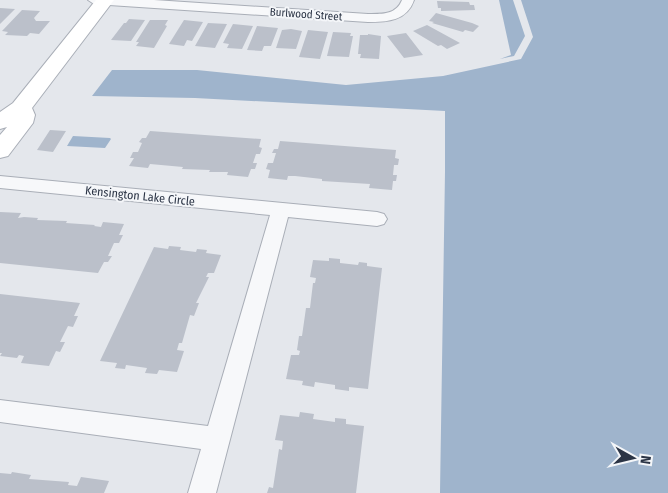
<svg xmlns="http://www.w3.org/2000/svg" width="668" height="493" viewBox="0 0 668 493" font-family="'Fira Sans Condensed',sans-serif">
  <rect width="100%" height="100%" fill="#e4e7ec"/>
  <path fill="#9fb4cc" d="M499 0H513L525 36 514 56 500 59 511 55Z
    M521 0H668V493H440L445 172V111L195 98 92 96 112 70H197L346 85 443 76 521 59 533 37Z
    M73 136 110 138 111 139 105 148 67 146Z"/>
  <path fill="#bbc0ca" d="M437 1 469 2 470 5H474L475 10 441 11V8H438Z
    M0 8 15 9 0 24Z
    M22 10 40 11 34 18 36 21H50L39 34 30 33 27 36 5 35 8 32 2 31Z
    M436 13 472 23 479 26 473 32 465 30 463 32 432 23 434 22 429 21Z
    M129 19 145 20 131 41 111 40 124 23H126Z
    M150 20H168L165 25 167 26 154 48 136 46 139 42H136Z
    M184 20 203 22 192 41 187 40 184 46 169 44Z
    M208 23 227 24 215 48 195 46Z
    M233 24 253 26 242 49 227 48 229 44 223 43Z
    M427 25 460 43 447 49 441 45 438 46 413 31Z
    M257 26 278 28 271 46H264L262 51 247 50Z
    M291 29 302 31 296 49 276 48 282 30Z
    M308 30 328 32 320 59 299 57Z
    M333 32 351 33 350 36H353L349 57 327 56Z
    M406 33 423 55 404 58 387 36Z
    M368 34 381 36 379 59 360 58 361 54H358L360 35H368Z
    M50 130 66 131 53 152 37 150Z
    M150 131 261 139 259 147 262 148 260 154H256L253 163H257L255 169H251L248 177 227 175 228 172H209L210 170 182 169 183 167 150 164 148 168 129 166 134 158H130L133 152H138L142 143 139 142 142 138H146Z
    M280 141 396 150 395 158 399 159 398 165H394L393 175H397L396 181H393L392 190 369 188 370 184 322 181V179L295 176H288L287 180 268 178 270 170 266 169 268 163H273L276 153H272L274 149H278Z
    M0 212 21 213 18 218 24 217 38 218 37 220 67 221 66 223 95 225 94 226 101 227 103 222 124 224 119 235H123L119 243H114L108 256H112L108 262H104L98 273 0 263Z
    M169 246 181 247 180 250 196 252 197 249 207 250 206 253 221 255 214 273H208L206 277H209L196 303H199L194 316 190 315 182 343H179L177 350 184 351 177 372 159 370 157 374 145 373 147 368 126 365 125 369 115 368 117 363 100 361 154 247 168 249Z
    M329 258 340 259V263L358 265 359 262 367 263V266L382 268 368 389 349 387V391L335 389V385L315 382 314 387 302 385 303 381 286 379 291 355H299L300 351 297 350 299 336H302L306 308H310L313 283H315L316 278 310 277 313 260 329 261Z
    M0 294 80 303 74 316H78L73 327 68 326 60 342H65L60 352 56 351 49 366 21 363 24 356 19 355 17 358 0 356 2 353H0Z
    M300 412 314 414 313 419 335 422V418L346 419V424L364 426 356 493H267L269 487 273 488 279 449 282 450 283 441 275 440 280 415 299 417Z
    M12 472 31 475 29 479 69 482 68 485 77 486 81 477 109 481 104 493H0V473L11 474Z"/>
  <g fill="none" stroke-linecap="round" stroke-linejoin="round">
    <g stroke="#a9aeb7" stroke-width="2">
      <path id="street" d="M88 0H154L368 14C382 14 396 15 402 0H414C407 21 387 22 368 22L94 4Z
        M0 176 377 212 384 214 387 219 384 224 377 226 288 217 216 493H188L201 449 0 422V400L208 426 270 215 0 188Z"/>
    </g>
    <g stroke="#a9aeb7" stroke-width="2">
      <path id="secondary" d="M96 0H114L32 108 35 115 33 123 8 156 0 158V135L7 127 0 129V112L13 103Z"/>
    </g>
    <use href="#street" fill="#f7f8fa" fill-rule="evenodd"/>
    <use href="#secondary" fill="#fff" fill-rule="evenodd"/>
  </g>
  <g text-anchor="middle" stroke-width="4" stroke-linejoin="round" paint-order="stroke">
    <g font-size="11" fill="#2b3445" stroke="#f4f6f9">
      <text transform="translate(306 14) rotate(4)" y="4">Burlwood Street</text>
    </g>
    <g font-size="12" fill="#2b3445" stroke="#f4f6f9">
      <text transform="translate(140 196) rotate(6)" y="4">Kensington Lake Circle</text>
    </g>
  </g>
  <g transform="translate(633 458) rotate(98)" stroke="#f4f6f9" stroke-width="4" paint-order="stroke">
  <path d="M0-4L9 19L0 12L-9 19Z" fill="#2b3445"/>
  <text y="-8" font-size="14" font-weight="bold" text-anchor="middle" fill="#2b3445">N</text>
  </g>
</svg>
